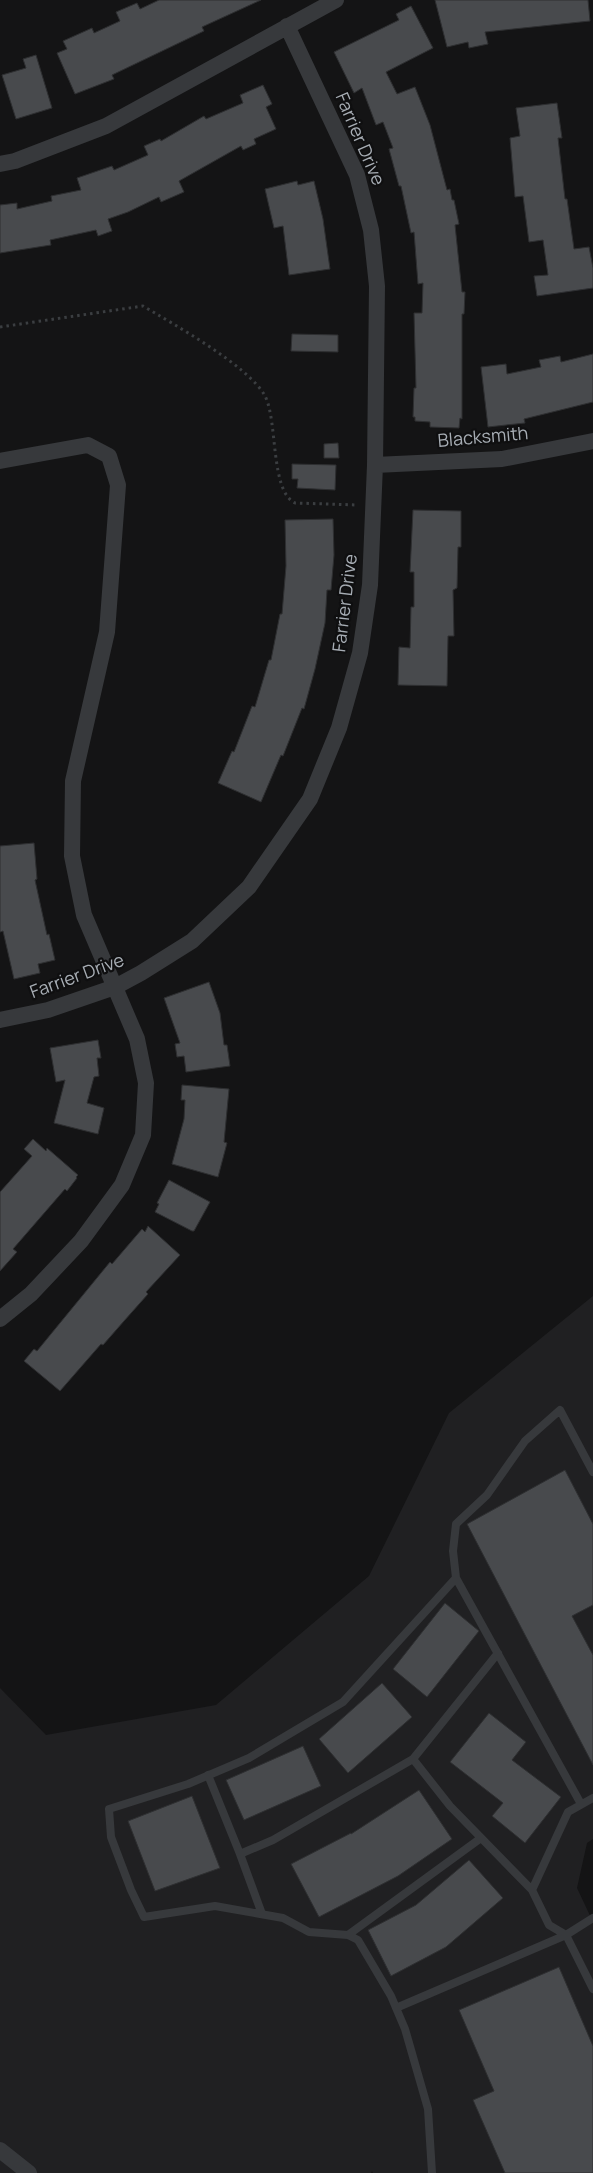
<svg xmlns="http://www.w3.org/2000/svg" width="593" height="2173" viewBox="0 0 593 2173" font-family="Manrope,sans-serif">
  <rect width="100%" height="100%" fill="#141415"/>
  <path fill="#202022" d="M593 1296V1839L587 1843 577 1888 593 1922V2173H373L372 2171 371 2173H0V1688L46 1735 216 1705 369 1576 449 1413Z"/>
  <path fill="#484a4d" stroke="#2e2f31" d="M159 0H261L202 27 204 31 112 75 114 79 75 94 57 53 67 49 63 41 92 28 94 33 120 21 116 12 137 3 140 9Z
    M435 0H588L590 21 485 32 488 44 469 48 468 42 447 47Z
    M411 6 433 48 386 72 397 94 415 87 430 125 447 190 450 189 452 200H454L459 224 455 225 462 292H465L464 314H462V419L460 418 459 428 430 427V422L415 421V417H413L414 388H416L414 313H422L423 283 418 284 414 232 411 233 401 186H399L389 149 393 148 383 122 376 125 362 88 354 93 334 52 399 20 396 14Z
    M36 55 52 108 16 119 2 75 26 68 23 59Z
    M263 85 272 104 266 107 276 129 254 139 256 144 243 150 241 146 179 181 184 192 161 202 159 197 128 212 108 219 112 231 98 236 96 230 50 240 51 245 0 253V205L17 203V209L52 201 51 196 81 190 77 178 112 166 114 170 148 155 144 146 160 139 161 141 204 116 206 119 243 103 240 95Z
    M557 103 562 138H558L565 199H567L574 249 589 247 593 268V288L537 296 534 276 548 275 543 240 529 242 523 196 515 197 510 138 520 136 516 108Z
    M297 181 298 185 314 181 323 219 330 269 289 275 283 226 274 228 265 189Z
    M292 334 338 335V352L291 351Z
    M593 354V402L524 419 525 423 488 427 481 367 506 364 507 374 541 367 539 360 560 356 561 362Z
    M338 443 339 458H324V444Z
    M292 464 336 465 335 490 297 488 298 479H292Z
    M413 510 461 511V547H458L457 588 453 590 454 636H448L447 686 398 685 399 647 410 648 411 607H414V572H410Z
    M333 519 334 555 331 590H327L325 623 315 669 304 709 302 708 283 756 281 755 261 802 218 783 232 751 234 752 252 706 255 707 269 660H271L280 614H282L286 566 285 520Z
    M34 843 37 879 35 880 47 935 49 934 55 960 38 964 40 973 14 979 3 931 0 932V846Z
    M209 982 220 1013 224 1045H227L230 1066 186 1072 184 1056 177 1057 175 1044 180 1043 164 998Z
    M98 1040 101 1058H97L99 1076 94 1077 87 1103 104 1108 98 1134 54 1123 65 1080 56 1082 50 1048Z
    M182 1085 229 1089 224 1142 227 1143 218 1177 172 1164 184 1119 185 1100H181Z
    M33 1139 46 1151 47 1148 78 1175 76 1177 77 1178 67 1191 65 1189 13 1249 17 1252 0 1271V1192L32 1156 24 1149Z
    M169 1180 210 1202 194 1231H192L155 1212 159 1204 157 1203Z
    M148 1226 180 1255 146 1292 148 1294 124 1321 103 1345 101 1344 60 1391 24 1361 34 1349 37 1351 110 1262 112 1264 142 1229 145 1232Z
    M565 1470 593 1524V1605L572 1616 593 1655V1765L467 1524Z
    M445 1603 479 1631 427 1697 393 1669Z
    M382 1683 412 1717 348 1773 319 1739Z
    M489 1713 526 1742 512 1760 561 1797 525 1843 492 1816 503 1803 450 1762Z
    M303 1746 321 1786 244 1820 226 1780Z
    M419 1790 452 1839 398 1876 319 1917 291 1864 351 1833V1834Z
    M192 1796 220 1868 155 1891 128 1821Z
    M469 1860 503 1898 446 1947 391 1976 368 1930 416 1905Z
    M559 1967 593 2046V2173H505L473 2100 494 2091 459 2010Z"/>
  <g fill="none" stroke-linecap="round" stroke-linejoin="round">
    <path stroke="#3b3e41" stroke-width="3" stroke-dasharray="2.5 4" stroke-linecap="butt" d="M0 327 143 306C173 324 249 366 265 396 278 421 270 491 295 503L358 505"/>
    <path stroke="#37393c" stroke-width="8" d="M456 1578 581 1804
      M498 1653 413 1759 450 1806 532 1890
      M208 1775 240 1854 273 1840 413 1759
      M240 1854 262 1914
      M593 1918 566 1935 593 1989
      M348 1935 481 1838
      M566 1935 549 1925 532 1890 568 1812 593 1798
      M396 2008 566 1935
      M432 2173 428 2109 405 2029 391 1996 358 1940 348 1935 309 1932 283 1918 215 1906 144 1917 131 1890 111 1837 109 1809 188 1784 249 1758 343 1702 456 1578 453 1551 456 1524 487 1495 525 1441 560 1410 593 1472"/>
    <path stroke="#37393c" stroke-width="16" d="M0 164 15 161 106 126 336 0
      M0 461 88 445 109 456 118 485 107 632 73 781 72 856 84 915 137 1039 146 1083 143 1135 122 1185 81 1241 31 1294 0 1319
      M375 465 502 459 593 441
      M0 1020 48 1010 115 987 141 973 192 941 249 887 310 799 339 728 360 653 370 585 375 465 377 286 371 230 357 175 287 26
      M0 2150 29 2173"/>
  </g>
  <g text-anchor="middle" stroke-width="4.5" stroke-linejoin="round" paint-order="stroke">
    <g font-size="18" fill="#a7adb4" stroke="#0f0f10">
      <text transform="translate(360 139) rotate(67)" y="6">Farrier Drive</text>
      <text transform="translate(483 437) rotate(-5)" y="6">Blacksmith</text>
      <text transform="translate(345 603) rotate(-83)" y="6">Farrier Drive</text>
      <text transform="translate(77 976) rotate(-20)" y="6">Farrier Drive</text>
    </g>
  </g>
</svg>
